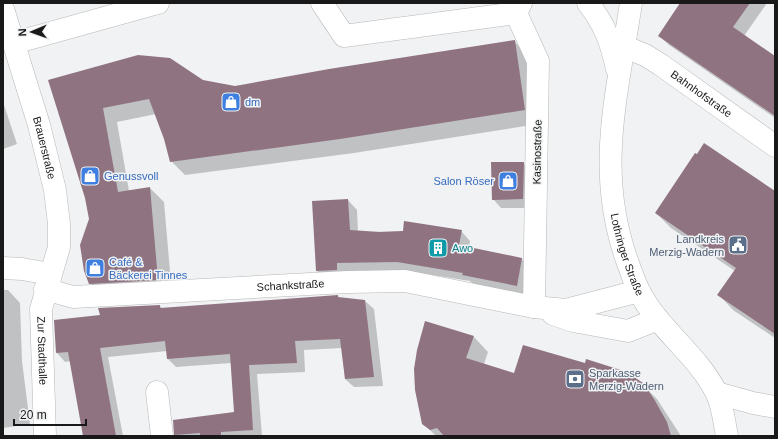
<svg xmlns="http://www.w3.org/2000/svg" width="778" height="439" viewBox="0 0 778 439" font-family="Arial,sans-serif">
  <rect width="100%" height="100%" fill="#f1f2f3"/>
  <path fill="#0003" d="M681 3H767L744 36 775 57V118L669 45 659 35Z
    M514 41 528 55 538 124 354 153 185 175 171 161 165 139 156 114 117 122 129 191 150 188 164 202 172 294 104 297 90 283V219L86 198 50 81H203L235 87Z
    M3 102 17 144 3 149Z
    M523 163 532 172V208H501L493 199Z
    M348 200 357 210 358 232 461 231 470 241 469 248 522 259 531 268 526 295 473 284 470 281 407 271 326 280 317 271Z
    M775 202V338L733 310 719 295 735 271 671 228 656 213Z
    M3 290H8L20 303 22 361 30 424 3 428Z
    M338 296 339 298 365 301 374 309 383 386 354 387 345 379 342 348 304 350 305 372 257 374 262 436H177L175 435 235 413 231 363 176 367 168 359 167 351 108 357 123 436H85L71 361 65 362 57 353 102 316 160 306 163 309Z
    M474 337 488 352 484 364 515 375 642 384 657 399 681 436H436L423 423Z"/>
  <path fill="#907381" d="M680 3H750L733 27 775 56V116L658 36Z
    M515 40 525 110 340 139 170 162 164 139 149 99 103 108 118 192 150 187 158 280 89 284 84 271 80 245 89 219 85 198 48 80 138 55 170 58 203 80 235 86 329 69Z
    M704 143 775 191V334L717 295 736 268 655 213 695 153 697 154Z
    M491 162H524L523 199 492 200Z
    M348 199 350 230 380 232 403 231 404 221 462 230 459 245 522 258 517 286 462 275 463 273 397 262 337 263V270L316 271 312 201Z
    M338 295V297L365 300 374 377 345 379 340 339 295 341 297 363 249 365 253 430 221 432V436H200V433L174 435 173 420 234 412 230 354 167 359 165 341 100 348 116 436H83L68 352 56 353 54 320 100 315 98 308 160 305V308Z
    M425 321 474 336 466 358 514 373 523 345 585 363 586 359 627 372 643 383 654 399 667 422 671 436H444L437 428 430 430 422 424 415 390 414 369 417 350Z"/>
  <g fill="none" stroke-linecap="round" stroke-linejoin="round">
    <g stroke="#b6b7b8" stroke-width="23">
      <g id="minor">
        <path d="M322 3 344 36 516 13"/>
        <path d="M521 3 516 13 538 61 534 307"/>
        <path id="s1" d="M3 9 39 125 55 190 59 224V247L41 309 45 436"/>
        <path d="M14 43 158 3"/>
        <path id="s2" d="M625 47 645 55 661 65 775 146"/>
        <path d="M3 268 22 269 50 274"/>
        <path id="s3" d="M45 289 73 297 347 282 405 281 534 307 566 310 639 291"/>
        <path d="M553 314 573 321 628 331 658 319"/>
        <path d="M157 392 162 436"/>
        <path d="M717 393 753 403 775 407"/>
      </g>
    </g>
    <g stroke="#b6b7b8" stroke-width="23">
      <g id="major">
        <path d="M588 3C605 25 611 42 617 69"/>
        <path id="s4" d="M631 3C617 96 594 173 629 266 632 274 635 283 639 291 658 329 697 354 716 392 723 405 724 422 727 436"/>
      </g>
    </g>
    <use href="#minor" stroke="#fff" stroke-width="22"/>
    <use href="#major" stroke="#fff" stroke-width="22"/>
  </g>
  <defs>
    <g id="shop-square" transform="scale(1)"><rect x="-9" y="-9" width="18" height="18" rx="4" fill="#3f7fe0" stroke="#f1f2f3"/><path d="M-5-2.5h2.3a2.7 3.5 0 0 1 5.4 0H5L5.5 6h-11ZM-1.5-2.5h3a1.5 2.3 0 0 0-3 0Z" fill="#fff"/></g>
    <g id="civic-square" transform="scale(1)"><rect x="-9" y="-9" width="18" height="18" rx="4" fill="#5c6f8a" stroke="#f1f2f3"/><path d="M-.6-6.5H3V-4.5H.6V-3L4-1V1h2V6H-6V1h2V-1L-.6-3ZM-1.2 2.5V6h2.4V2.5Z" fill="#fff"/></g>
    <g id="building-square" transform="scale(1)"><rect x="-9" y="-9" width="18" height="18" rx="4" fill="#0f9aa8" stroke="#f1f2f3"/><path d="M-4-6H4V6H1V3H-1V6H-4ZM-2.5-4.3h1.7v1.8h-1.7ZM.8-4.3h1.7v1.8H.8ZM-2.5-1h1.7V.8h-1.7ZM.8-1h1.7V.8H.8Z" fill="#fff"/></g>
    <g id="bank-square" transform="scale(1)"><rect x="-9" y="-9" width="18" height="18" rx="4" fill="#5c6f8a" stroke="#f1f2f3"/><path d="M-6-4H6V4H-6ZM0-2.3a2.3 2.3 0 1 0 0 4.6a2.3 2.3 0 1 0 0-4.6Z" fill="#fff"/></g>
  </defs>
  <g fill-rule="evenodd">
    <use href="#shop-square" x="231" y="102"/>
    <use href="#shop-square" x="90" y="176"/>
    <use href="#shop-square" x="508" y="181"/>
    <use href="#civic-square" x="738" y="245"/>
    <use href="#building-square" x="438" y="248"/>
    <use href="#shop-square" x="95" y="268"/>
    <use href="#bank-square" x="575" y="379"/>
  </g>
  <g text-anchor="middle" stroke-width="3" stroke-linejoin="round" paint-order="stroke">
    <g font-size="11" fill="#191919" stroke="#f1f2f3">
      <text dy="4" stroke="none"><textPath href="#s2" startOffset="90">Bahnhofstraße</textPath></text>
      <text dy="4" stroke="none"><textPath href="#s1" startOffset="145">Brauerstraße</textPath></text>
      <text transform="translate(537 152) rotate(-89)" y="4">Kasinostraße</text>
      <text dy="4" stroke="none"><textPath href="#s4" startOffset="255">Lothringer Straße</textPath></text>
      <text dy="4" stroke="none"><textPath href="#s3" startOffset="247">Schankstraße</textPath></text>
      <text dy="4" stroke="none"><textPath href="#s1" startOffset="352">Zur Stadthalle</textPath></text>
    </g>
    <g font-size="11" fill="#366cbe" stroke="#f1f2f3" text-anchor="start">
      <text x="245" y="106">dm</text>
      <text x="104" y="180">Genussvoll</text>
      <text x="494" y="185" text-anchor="end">Salon Röser</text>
      <text x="109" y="266">Café &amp;<tspan x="109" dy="13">Bäckerei Tinnes</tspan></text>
    </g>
    <g font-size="11" fill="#4e5e75" stroke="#f1f2f3" text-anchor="end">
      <text x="724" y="243">Landkreis<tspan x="724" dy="13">Merzig-Wadern</tspan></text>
      <text x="589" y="377" text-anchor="start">Sparkasse<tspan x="589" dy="13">Merzig-Wadern</tspan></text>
    </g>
    <g font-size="11" fill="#0d838f" stroke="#f1f2f3" text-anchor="start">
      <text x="452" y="252">Awo</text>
    </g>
  </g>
  <rect width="778" height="439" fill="none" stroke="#191919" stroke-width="8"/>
  <g transform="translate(32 32) rotate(268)" stroke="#f1f2f3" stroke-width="3" paint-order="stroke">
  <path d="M0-3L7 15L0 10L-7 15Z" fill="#191919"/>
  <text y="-6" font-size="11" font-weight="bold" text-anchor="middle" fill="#191919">N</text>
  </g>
  <path d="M14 419v6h72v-6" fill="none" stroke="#191919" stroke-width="2"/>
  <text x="20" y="419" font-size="12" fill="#191919" stroke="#f1f2f3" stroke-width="3" paint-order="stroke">20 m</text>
</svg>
